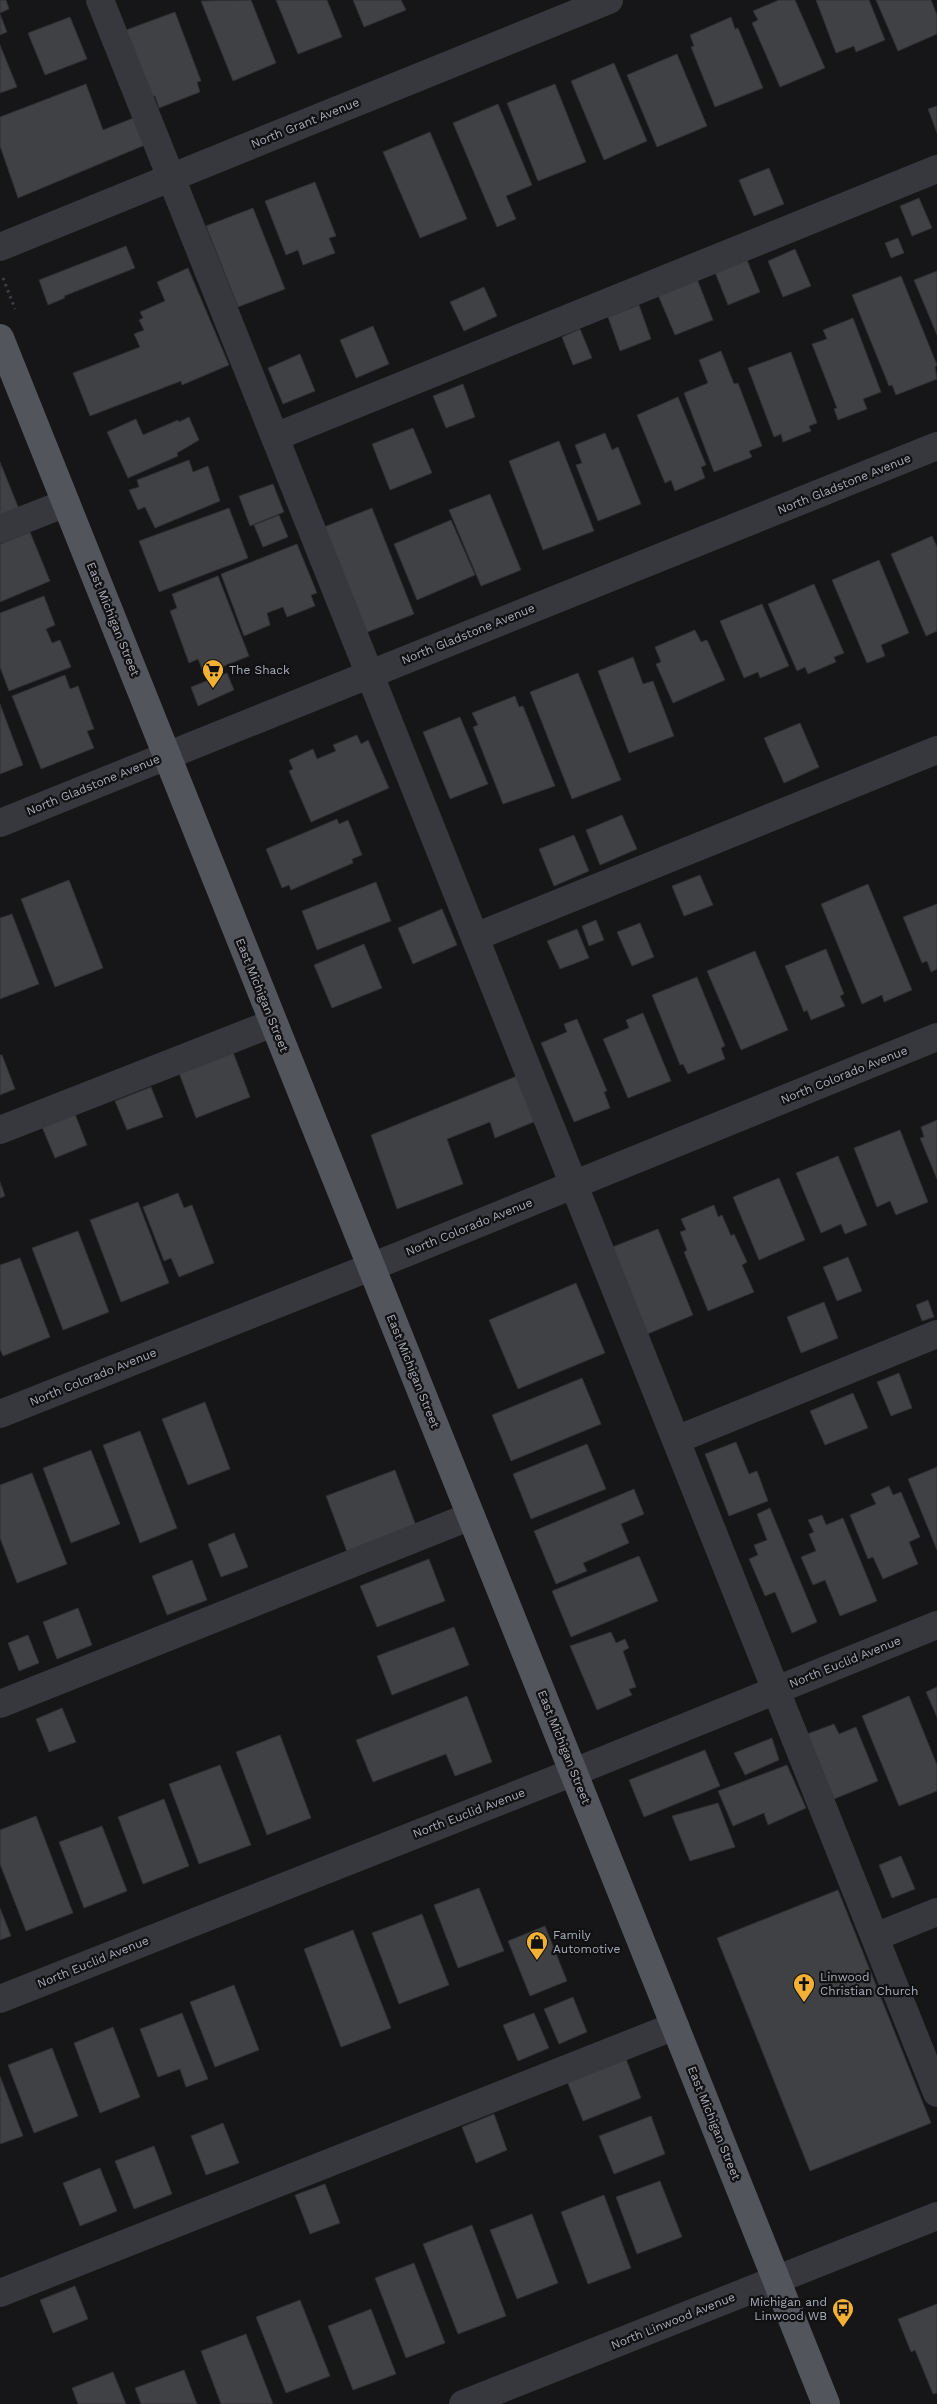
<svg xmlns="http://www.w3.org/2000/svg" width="937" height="2404" viewBox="0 0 937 2404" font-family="'Work Sans',sans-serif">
  <rect width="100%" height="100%" fill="#161618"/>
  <path fill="#404145" stroke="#303034" d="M0 0H6L9 9 0 13Z
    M251 0 276 63 233 81 201 1Z
    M276 0H327L342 37 298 54Z
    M353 0H401L406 10 364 27Z
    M779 0H795L825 68 780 87 752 23 758 20 753 11Z
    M816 0H869L885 40 856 52 854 46 836 53Z
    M876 0H931L937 15V34L898 51Z
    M175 12 201 81 197 82 200 92 159 108 155 96 147 99 126 30Z
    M0 14 7 32 0 35Z
    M70 17 87 59 45 75 28 33Z
    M731 17 735 29 738 28 763 88 715 107 691 47 694 46 690 35Z
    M0 45 17 87 0 93Z
    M677 54 707 126 657 147 627 75Z
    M614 63 647 141 604 160 571 81Z
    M86 84 103 130 136 117 145 145 18 198 0 146V117Z
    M555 84 586 162 538 181 507 103Z
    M498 104 532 185 506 196 516 219 497 227 453 123Z
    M937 106V133L928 109Z
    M430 132 467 219 420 238 383 152Z
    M769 168 784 204 754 216 739 180Z
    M315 182 336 236 329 238 335 253 303 265 298 250 286 255 265 201Z
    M919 198 932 228 912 236 900 206Z
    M253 208 285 289 238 307 206 226Z
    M898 238 904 253 891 258 885 243Z
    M126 246 135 268 64 296 65 298 48 305 39 280Z
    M795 249 811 286 783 297 768 261Z
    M747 260 760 292 728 305 715 272Z
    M188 268 229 365 182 385 181 381 90 416 73 373 140 347 134 334 144 330 139 320 143 318 140 312 165 301 157 282Z
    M937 271V335L914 280Z
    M901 276 937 365 935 367 937 379 896 395 892 385 889 386 852 295Z
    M697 279 713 320 675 335 658 295Z
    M484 287 497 316 464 331 450 302Z
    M639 305 651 339 620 351 608 317Z
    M853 318 881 392 863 399 867 409 838 420 834 409 837 408 812 344 827 339 823 330Z
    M373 326 389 364 356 378 340 340Z
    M580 329 592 358 573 365 562 337Z
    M721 351 734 384 738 383 762 446 749 451 752 457 714 472 684 393 708 383 699 360Z
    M791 352 817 423 809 426 811 431 783 442 781 434 774 437 748 368Z
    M300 354 315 391 283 404 268 368Z
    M463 384 475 417 446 428 433 396Z
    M678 397 706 465 701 467 705 478 675 491 671 480 665 483 637 415Z
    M189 417 199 440 177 453 178 456 128 478 107 432 136 419 143 435 178 420 179 422Z
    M413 428 432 473 390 490 372 444Z
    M605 433 612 450 618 447 641 504 598 521 576 465 582 463 575 445Z
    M559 441 594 531 543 550 509 461Z
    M189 460 193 472 208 466 220 501 155 528 145 507 138 510 129 490 139 487 137 480Z
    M0 462 21 514 0 522Z
    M273 484 284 512 250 526 239 496Z
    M490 494 521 570 481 586 449 510Z
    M229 508 248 558 159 592 139 541Z
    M372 508 414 614 365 633 324 527Z
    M279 515 288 537 263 547 254 525Z
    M451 520 475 575 417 600 394 544Z
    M30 532 50 581 0 602V544Z
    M932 536 937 547V631L926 636 891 554Z
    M297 544 317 593 311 595 315 606 287 617 283 607 267 613 270 625 244 636 221 574Z
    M879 560 909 633 881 645 885 656 867 663 832 580Z
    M218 576 249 656 204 674 198 659 189 663 170 611 177 608 172 594Z
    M814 584 844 653 834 657 836 662 808 674 805 667 797 671 768 604Z
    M44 596 55 625 46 629 52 643 60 640 71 667 9 691 0 667V613Z
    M762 604 789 666 760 678 758 672 744 678 720 621Z
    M695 630 701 642 707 640 725 680 673 703 656 664 661 662 655 647Z
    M633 657 643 684 653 681 674 736 629 753 598 671Z
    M227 673 234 690 198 706 191 687Z
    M578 673 621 780 572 799 530 692Z
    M65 675 70 689 78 686 94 729 87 731 94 748 41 769 12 696Z
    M515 696 519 707 523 706 555 786 503 804 473 727 478 725 472 713Z
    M0 704 23 765 0 774Z
    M460 717 488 784 450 799 423 732Z
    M800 723 819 767 784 783 764 738Z
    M357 735 361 744 368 740 389 788 311 822 289 771 293 769 289 760 313 749 317 759 336 751 333 745Z
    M622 815 637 849 600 865 586 830Z
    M337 819 339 824 348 820 362 855 352 859 353 863 291 890 289 885 282 888 266 849Z
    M574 835 589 871 554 886 539 849Z
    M700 875 713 905 684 916 672 886Z
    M69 880 103 968 55 987 21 899Z
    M376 882 391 921 317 950 302 911Z
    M868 884 912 990 884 1002 882 995 862 1004 821 904Z
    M937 904V969L931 972 927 961 922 963 903 917Z
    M442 909 457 945 413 964 398 928Z
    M12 914 39 984 0 999V918Z
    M596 920 604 940 589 946 582 926Z
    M640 923 654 957 632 966 617 932Z
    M577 929 589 958 560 969 547 941Z
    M364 944 382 988 332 1008 314 965Z
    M826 949 844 994 840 996 845 1006 811 1020 807 1010 804 1012 785 966Z
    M755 951 788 1030 741 1050 707 971Z
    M697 977 725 1046 721 1048 725 1059 688 1074 683 1064 680 1065 652 995Z
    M643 1013 671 1081 628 1098 603 1039 629 1028 626 1020Z
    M577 1019 607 1091 604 1092 610 1108 574 1122 541 1043 567 1032 564 1024Z
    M233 1052 250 1097 196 1118 179 1073Z
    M0 1055H2L15 1089 0 1095Z
    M517 1076 536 1121 495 1138 490 1122 447 1139 463 1184 397 1209 371 1135Z
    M151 1087 163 1117 127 1130 115 1101Z
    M75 1114 87 1145 55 1158 42 1127Z
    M937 1120V1179L920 1138 924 1137 921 1127Z
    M900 1130 928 1202 896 1215 890 1201 877 1207 854 1148Z
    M838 1156 867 1225 845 1234 841 1224 821 1233 796 1173Z
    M779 1178 805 1240 759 1260 733 1197Z
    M0 1182 5 1196 0 1198Z
    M178 1193 184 1208 192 1205 214 1263 179 1277 171 1258 164 1261 143 1207Z
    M138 1202 169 1283 121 1302 90 1220Z
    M714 1205 718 1217 722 1215 731 1236 734 1234 747 1262 742 1265 754 1292 708 1311 684 1252 687 1250 680 1232 686 1230 681 1219Z
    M658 1229 693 1315 645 1335 610 1248Z
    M78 1231 109 1312 63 1330 32 1248Z
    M848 1257 862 1291 837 1301 823 1267Z
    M20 1258 50 1337 3 1356 0 1349V1265Z
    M576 1283 605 1353 518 1389 489 1320Z
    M928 1300 934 1317 922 1321 916 1305Z
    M824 1302 838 1338 801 1353 787 1317Z
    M899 1373 912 1408 891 1416 877 1382Z
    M582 1378 601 1424 511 1461 492 1415Z
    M853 1393 868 1428 825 1445 810 1411Z
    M205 1402 230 1469 188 1485 162 1419Z
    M140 1431 177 1528 140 1543 103 1445Z
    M736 1442 749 1474 757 1471 768 1501 729 1516 705 1454Z
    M587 1444 606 1489 531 1519 513 1474Z
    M91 1450 120 1524 71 1543 43 1468Z
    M937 1467V1550L908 1479Z
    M395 1470 418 1531 349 1557 326 1496Z
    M32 1473 67 1564 17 1583 0 1538V1485Z
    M889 1486 893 1495 901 1492 920 1537 909 1542 918 1564 883 1579 873 1557 868 1559 850 1515 876 1504 871 1494Z
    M634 1489 644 1514 621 1524 629 1543 583 1563 587 1571 556 1584 534 1531Z
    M770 1508 817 1622 792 1633 775 1592 765 1596 749 1559 758 1555 754 1545 767 1540 757 1514Z
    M822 1515 826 1525 843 1518 877 1601 840 1616 825 1580 813 1585 801 1557 816 1551 809 1534 814 1532 808 1520Z
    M234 1533 248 1567 221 1577 208 1544Z
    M639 1556 658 1601 571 1637 552 1591Z
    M429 1559 445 1601 377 1627 360 1586Z
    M192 1560 207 1600 167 1615 152 1576Z
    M78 1608 92 1645 57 1659 43 1622Z
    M454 1627 469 1665 392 1695 377 1656Z
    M611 1632 616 1643 625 1639 629 1648 623 1651 636 1687 629 1689 632 1695 597 1710 570 1646Z
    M28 1635 39 1663 19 1671 8 1643Z
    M937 1687V1717L926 1692Z
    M467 1696 492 1762 455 1776 446 1754 373 1782 356 1740Z
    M909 1696 937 1765V1791L899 1806 862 1716Z
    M62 1708 76 1742 49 1752 36 1719Z
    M834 1724 839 1734 856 1727 878 1781 834 1799 807 1734Z
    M280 1735 311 1818 267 1835 236 1752Z
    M772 1738 779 1760 745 1775 734 1753Z
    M705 1750 720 1786 644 1817 629 1780Z
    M220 1765 251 1845 199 1864 169 1784Z
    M787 1765 806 1808 768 1825 764 1813 733 1826 718 1791Z
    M164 1799 189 1866 143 1884 118 1817Z
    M718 1803 735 1847 690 1861 672 1816Z
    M36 1816 73 1913 26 1931 0 1864V1830Z
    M102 1826 127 1891 84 1908 59 1842Z
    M901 1856 915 1889 892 1898 879 1865Z
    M479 1888 504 1951 458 1968 434 1905Z
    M838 1890 931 2123 810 2171 717 1938Z
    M0 1908 11 1936 0 1940Z
    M422 1914 449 1985 399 2004 372 1933Z
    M545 1926 567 1981 530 1996 508 1941Z
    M353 1930 391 2028 341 2047 304 1949Z
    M234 1985 259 2050 215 2067 190 2002Z
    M573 1997 587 2032 559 2044 544 2009Z
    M182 2013 208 2079 186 2087 180 2069 158 2077 140 2029Z
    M534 2013 549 2048 518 2061 503 2025Z
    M113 2027 140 2097 100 2113 74 2043Z
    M52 2048 78 2116 34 2133 8 2065Z
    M626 2059 641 2098 583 2121 567 2081Z
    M0 2076 23 2136 0 2144Z
    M494 2114 507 2150 476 2163 462 2127Z
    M651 2116 665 2154 614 2174 599 2136Z
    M223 2123 239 2163 206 2175 191 2136Z
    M154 2146 172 2194 134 2209 115 2161Z
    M100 2168 117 2211 80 2226 63 2183Z
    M660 2181 682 2237 637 2254 616 2197Z
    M325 2184 340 2223 310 2234 295 2195Z
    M604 2195 631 2268 588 2284 561 2212Z
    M532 2214 558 2283 517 2299 490 2230Z
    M472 2225 506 2316 458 2334 423 2244Z
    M414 2263 445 2343 406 2358 375 2278Z
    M75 2286 88 2319 53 2333 40 2300Z
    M300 2300 330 2376 286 2393 256 2317Z
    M937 2304V2393L933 2394 915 2350 911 2352 898 2319Z
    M371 2309 396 2374 353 2390 328 2326Z
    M246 2334 273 2404H221L201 2351Z
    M184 2370 197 2404H141L135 2388Z
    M113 2372 126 2404H78L72 2388Z"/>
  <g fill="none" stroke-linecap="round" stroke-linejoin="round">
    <path stroke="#3d3f44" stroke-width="3" stroke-dasharray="2.5 4" stroke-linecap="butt" d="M3 278 15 309"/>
    <path stroke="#37383d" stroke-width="28" d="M100 0 937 2093
      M0 247 609 0
      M275 437 937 169
      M0 529 66 503
      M0 823 937 446
      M475 937 937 750
      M0 1130 273 1023
      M0 1414 396 1257 937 1037
      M676 1440 937 1334
      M0 1704 471 1516
      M875 1937 937 1912
      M0 1999 599 1762 937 1625
      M0 2293 675 2026
      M463 2404 937 2216"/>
    <path stroke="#53555c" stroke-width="28" d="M0 338 826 2404"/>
  </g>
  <defs>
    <g id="supermarket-pin" transform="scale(1.125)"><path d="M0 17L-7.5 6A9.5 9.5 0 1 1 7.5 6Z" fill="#f2b134" stroke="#111113"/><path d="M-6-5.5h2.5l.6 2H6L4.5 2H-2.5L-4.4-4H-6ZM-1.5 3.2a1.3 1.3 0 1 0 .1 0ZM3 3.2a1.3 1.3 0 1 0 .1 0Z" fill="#111"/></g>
    <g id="shop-pin" transform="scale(1.125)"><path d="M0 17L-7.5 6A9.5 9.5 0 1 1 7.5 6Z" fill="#f2b134" stroke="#111113"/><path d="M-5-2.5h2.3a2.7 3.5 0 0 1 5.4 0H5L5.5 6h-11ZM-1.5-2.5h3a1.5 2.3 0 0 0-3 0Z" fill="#111"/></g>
    <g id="church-pin" transform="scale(1.125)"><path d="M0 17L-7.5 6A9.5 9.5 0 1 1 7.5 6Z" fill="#f2b134" stroke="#111113"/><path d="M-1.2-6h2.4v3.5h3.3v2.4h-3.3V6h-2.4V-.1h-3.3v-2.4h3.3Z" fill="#111"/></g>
    <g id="bus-pin" transform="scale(1.125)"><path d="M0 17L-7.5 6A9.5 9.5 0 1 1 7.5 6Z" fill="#f2b134" stroke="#111113"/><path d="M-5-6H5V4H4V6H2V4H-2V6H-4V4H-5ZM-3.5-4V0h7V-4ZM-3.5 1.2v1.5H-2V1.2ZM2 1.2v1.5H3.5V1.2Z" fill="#111"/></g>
  </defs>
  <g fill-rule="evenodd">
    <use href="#supermarket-pin" x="213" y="670"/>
    <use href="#shop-pin" x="537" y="1942"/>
    <use href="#church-pin" x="804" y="1984"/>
    <use href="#bus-pin" x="843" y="2309"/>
  </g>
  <g text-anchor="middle" stroke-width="4.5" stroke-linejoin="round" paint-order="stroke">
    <g font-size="12" fill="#a8adb8" stroke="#111113">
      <text transform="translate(305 123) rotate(-22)" y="4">North Grant Avenue</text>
      <text transform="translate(844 484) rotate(-22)" y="4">North Gladstone Avenue</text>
      <text transform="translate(113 619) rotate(68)" y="4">East Michigan Street</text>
      <text transform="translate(468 634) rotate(-22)" y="4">North Gladstone Avenue</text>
      <text transform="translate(93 785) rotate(-22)" y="4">North Gladstone Avenue</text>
      <text transform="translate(262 995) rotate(68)" y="4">East Michigan Street</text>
      <text transform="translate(844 1075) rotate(-22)" y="4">North Colorado Avenue</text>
      <text transform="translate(469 1227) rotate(-22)" y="4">North Colorado Avenue</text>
      <text transform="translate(413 1371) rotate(68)" y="4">East Michigan Street</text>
      <text transform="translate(93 1377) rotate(-22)" y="4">North Colorado Avenue</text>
      <text transform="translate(845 1662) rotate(-22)" y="4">North Euclid Avenue</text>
      <text transform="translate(564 1747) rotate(68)" y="4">East Michigan Street</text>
      <text transform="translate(469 1813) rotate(-21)" y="4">North Euclid Avenue</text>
      <text transform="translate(93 1962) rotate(-22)" y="4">North Euclid Avenue</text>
      <text transform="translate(714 2123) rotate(68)" y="4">East Michigan Street</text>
      <text transform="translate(673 2321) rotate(-22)" y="4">North Linwood Avenue</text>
    </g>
    <g font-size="12" fill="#a8adb8" stroke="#111113" text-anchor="start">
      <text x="229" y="674">The Shack</text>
      <text x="553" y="1939">Family<tspan x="553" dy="14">Automotive</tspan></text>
      <text x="820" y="1981">Linwood<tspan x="820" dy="14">Christian Church</tspan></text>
      <text x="827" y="2306" text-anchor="end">Michigan and<tspan x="827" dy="14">Linwood WB</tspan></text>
    </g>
  </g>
</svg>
